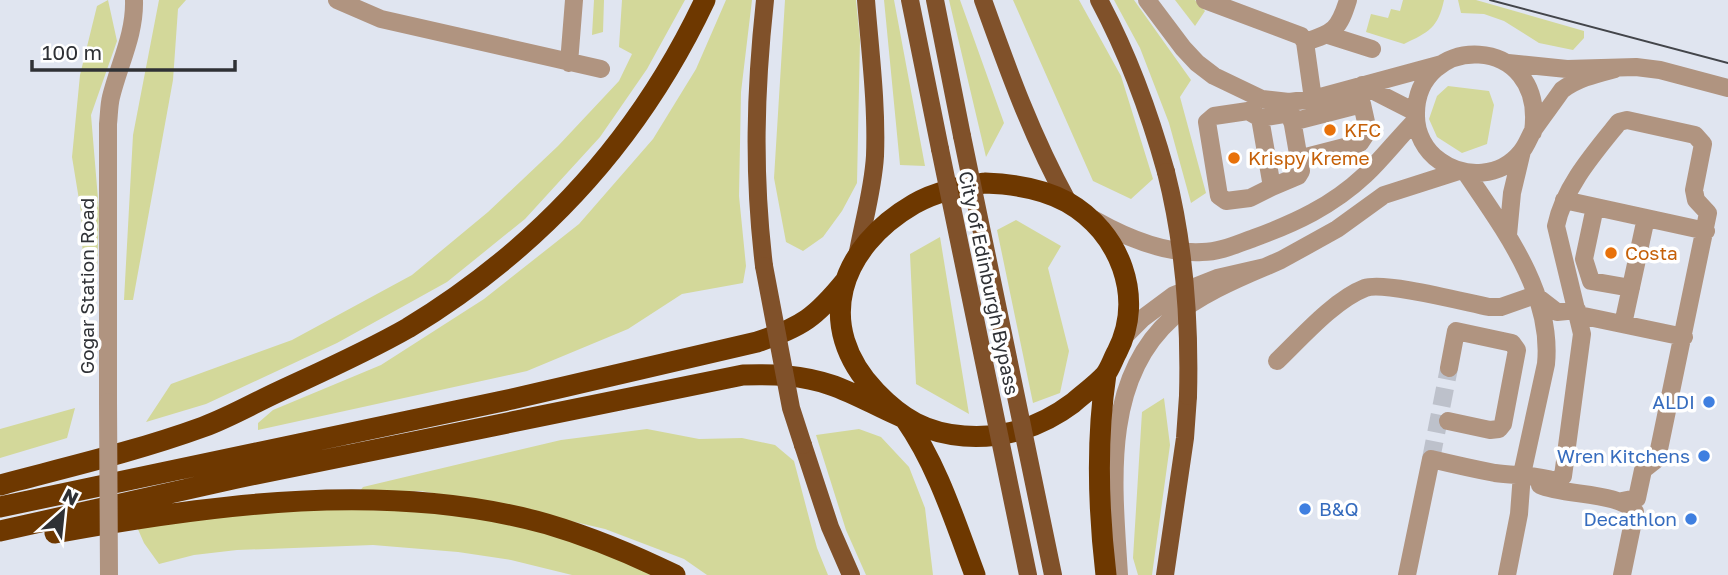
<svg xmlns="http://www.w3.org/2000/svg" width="1728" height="575" viewBox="0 0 1728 575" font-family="'Golos Text',sans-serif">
  <rect width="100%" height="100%" fill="#e0e5f0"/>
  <path fill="#d3d89a" d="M108 0 117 41 91 115 99 211 96 305 85 313 81 212 72 157 80 75 97 6Z
    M159 0H186L178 9 173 80 133 300H124L133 135Z
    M594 0H604L603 32 592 35Z
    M622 0H685L647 69 600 137 525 219 447 282 337 343 206 404 146 422 171 384 292 340 412 275 488 212 558 146 619 81 632 54 619 47Z
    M726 0H752L741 92 739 196 746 266 743 283 682 294 628 329 527 371 258 430V423L273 410 381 365 484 299 579 224 653 139 696 69Z
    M785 0H856L860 40 857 183 842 211 823 237 803 251 786 242 774 178Z
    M884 0H894L925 166 900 165Z
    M949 0H960L1004 123 986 157Z
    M1013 0H1079L1121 76 1153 179 1131 199 1093 181Z
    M1114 0H1134L1191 80 1180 97 1206 193 1191 203 1169 123 1140 48Z
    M1175 0H1195L1205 11 1195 26Z
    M1403 0H1444C1438 28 1429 32 1404 44L1366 32 1371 14 1388 18 1391 9 1400 11Z
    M1458 0H1476L1584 31V38L1573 50 1539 43 1504 21 1484 14 1461 13Z
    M1448 86 1489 91 1494 105 1487 144 1462 153 1437 137 1429 119 1437 96Z
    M1016 220 1061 246 1048 268 1069 351 1060 393 1033 403 997 230Z
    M940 237 969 414 916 384 910 254Z
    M1164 398 1170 445 1152 575H1138L1133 558 1142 412Z
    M75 408 67 438 0 458V429Z
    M647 429 699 439 742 438 775 445 794 461 817 548 828 575H707L684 559 605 529 506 506 421 491H360L363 487 561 440Z
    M859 429 881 437 909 467 925 508 933 575H866L846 530 816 435Z
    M240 506 501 514 675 575H572L511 560 458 552 373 545 237 550 194 555 159 564 144 543 133 518Z"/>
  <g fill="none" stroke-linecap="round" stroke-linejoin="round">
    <path stroke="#bdc1cb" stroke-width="18" stroke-dasharray="18 9" stroke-linecap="butt" d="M1431 459 1449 368"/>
    <path stroke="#b09480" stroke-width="18" d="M337 0 381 19 601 69
      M1147 0 1183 48 1197 63 1214 76 1262 99 1289 102 1313 99 1442 64
      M1205 0 1301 36 1305 42 1313 99
      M1328 35 1372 49
      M1305 42C1334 33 1339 29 1348 0
      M569 63 574 0
      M1508 63 1567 69 1636 67 1660 70 1728 88
      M1362 85 1415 112
      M1289 102 1301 171 1298 176 1272 187 1260 118 1290 113
      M1260 118 1248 111 1214 116 1207 122 1219 196 1226 201 1250 198 1272 187
      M1292 122 1362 104 1368 131 1360 143 1298 159
      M1533 132C1547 31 1414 32 1416 116 1416 133 1425 151 1440 161 1465 179 1501 177 1521 152 1527 145 1529 137 1534 129 1543 116 1553 103 1562 90 1578 78 1596 74 1615 69
      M1466 173C1503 228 1553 293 1546 364L1522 474 1519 514 1507 575
      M1564 200 1706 231
      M1595 207 1584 259 1591 281 1631 288
      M1095 220C1127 238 1164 254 1202 252 1220 252 1237 244 1254 238 1295 223 1332 206 1365 175 1383 158 1398 138 1416 120
      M1508 235 1512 193 1522 151
      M1579 315 1684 337
      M1623 324 1646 218
      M1125 336 1143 318 1174 295 1217 278 1265 267 1281 260 1337 229 1384 195 1459 171
      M1277 361C1301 338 1334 300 1365 288 1384 281 1464 302 1489 307H1501L1535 295 1557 312 1577 310
      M108 402V124C109 115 109 105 111 97 119 64 135 35 134 0
      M1448 421 1490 430 1499 429 1503 424 1517 350 1512 343 1456 331 1449 368
      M1540 485C1564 496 1621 492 1635 512L1622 575
      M1119 575C1114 490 1100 382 1172 318 1198 296 1234 280 1265 267
      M1407 575 1431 459C1452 464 1474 469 1495 473 1516 476 1535 474 1555 481L1563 476 1582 334 1556 226C1564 187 1594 153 1619 122L1627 120 1695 135 1703 144 1694 190 1696 200 1708 213 1657 459 1643 470 1637 498 1622 501"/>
    <path stroke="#80512a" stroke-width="18" d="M910 0 940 149
      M935 0 962 136
      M983 0C1008 70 1032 137 1068 202
      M1099 0C1129 56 1149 111 1166 172
      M857 257C863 223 873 190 875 156 877 104 870 51 866 0
      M764 266C753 174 755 92 765 0
      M803 445 830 527 851 575
      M1165 575 1185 438 1188 396"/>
    <path stroke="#6e3800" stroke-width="21" d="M985 183C1014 184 1042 188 1067 202 1120 232 1145 297 1117 352 1113 359 1110 369 1105 375 1096 385 1083 394 1073 403 1041 427 1003 439 964 436 926 433 902 419 876 392 812 325 840 247 914 204 936 191 961 187 985 183Z
      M905 419C938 466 955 522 975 575
      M0 485C68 467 137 451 203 427 230 417 254 403 280 391 323 371 366 352 408 328 540 248 639 140 705 0
      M0 507 512 399 757 342C802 327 816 317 846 280
      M0 531 237 478 743 375C773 374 802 375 831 385 855 393 878 407 902 417
      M55 533C212 504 389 480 547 524 591 537 634 555 675 575
      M1106 575C1098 507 1096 441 1106 374"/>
    <path stroke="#43454a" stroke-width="2" d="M1490 0 1728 63"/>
    <path stroke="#b09480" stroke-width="18" d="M108 402 109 575"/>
    <path stroke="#80512a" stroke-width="18" d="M962 136 1053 575
      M940 149 1028 575
      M1166 172C1185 247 1190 320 1188 396
      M764 266 791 408 803 445"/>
  </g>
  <g fill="#e8710a" stroke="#fff" stroke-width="2.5">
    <circle cx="1330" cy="130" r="7"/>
    <circle cx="1234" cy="158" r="7"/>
    <circle cx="1611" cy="253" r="7"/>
  </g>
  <g fill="#3f7fe0" stroke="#fff" stroke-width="2.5">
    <circle cx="1709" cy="402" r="7"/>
    <circle cx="1704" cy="456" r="7"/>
    <circle cx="1305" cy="509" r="7"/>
    <circle cx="1691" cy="519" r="7"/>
  </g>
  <g text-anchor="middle" stroke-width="7" stroke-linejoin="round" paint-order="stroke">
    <g font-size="19" fill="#c56008" stroke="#fff" text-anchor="start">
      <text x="1344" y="137">KFC</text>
      <text x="1248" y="165">Krispy Kreme</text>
      <text x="1625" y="260">Costa</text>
    </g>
    <g font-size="19" fill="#2f3135" stroke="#fff">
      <text transform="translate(989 283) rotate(78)" y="7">City of Edinburgh Bypass</text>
      <text transform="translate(87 286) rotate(-90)" y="7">Gogar Station Road</text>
    </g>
    <g font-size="19" fill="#366cbe" stroke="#fff" text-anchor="end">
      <text x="1695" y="409">ALDI</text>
      <text x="1690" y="463">Wren Kitchens</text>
      <text x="1319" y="516" text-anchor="start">B&amp;Q</text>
      <text x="1677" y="526">Decathlon</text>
    </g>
  </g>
  <g transform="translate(63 512) rotate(27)" stroke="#ffffff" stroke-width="5" paint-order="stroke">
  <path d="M0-5L12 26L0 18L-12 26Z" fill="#2f3135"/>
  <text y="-10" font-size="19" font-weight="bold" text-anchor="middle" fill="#2f3135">N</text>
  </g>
  <path d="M32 60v10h203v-10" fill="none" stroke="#2f3135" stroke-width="3.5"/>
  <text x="42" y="60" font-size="21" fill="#2f3135" stroke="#ffffff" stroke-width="5" paint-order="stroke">100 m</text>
</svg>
